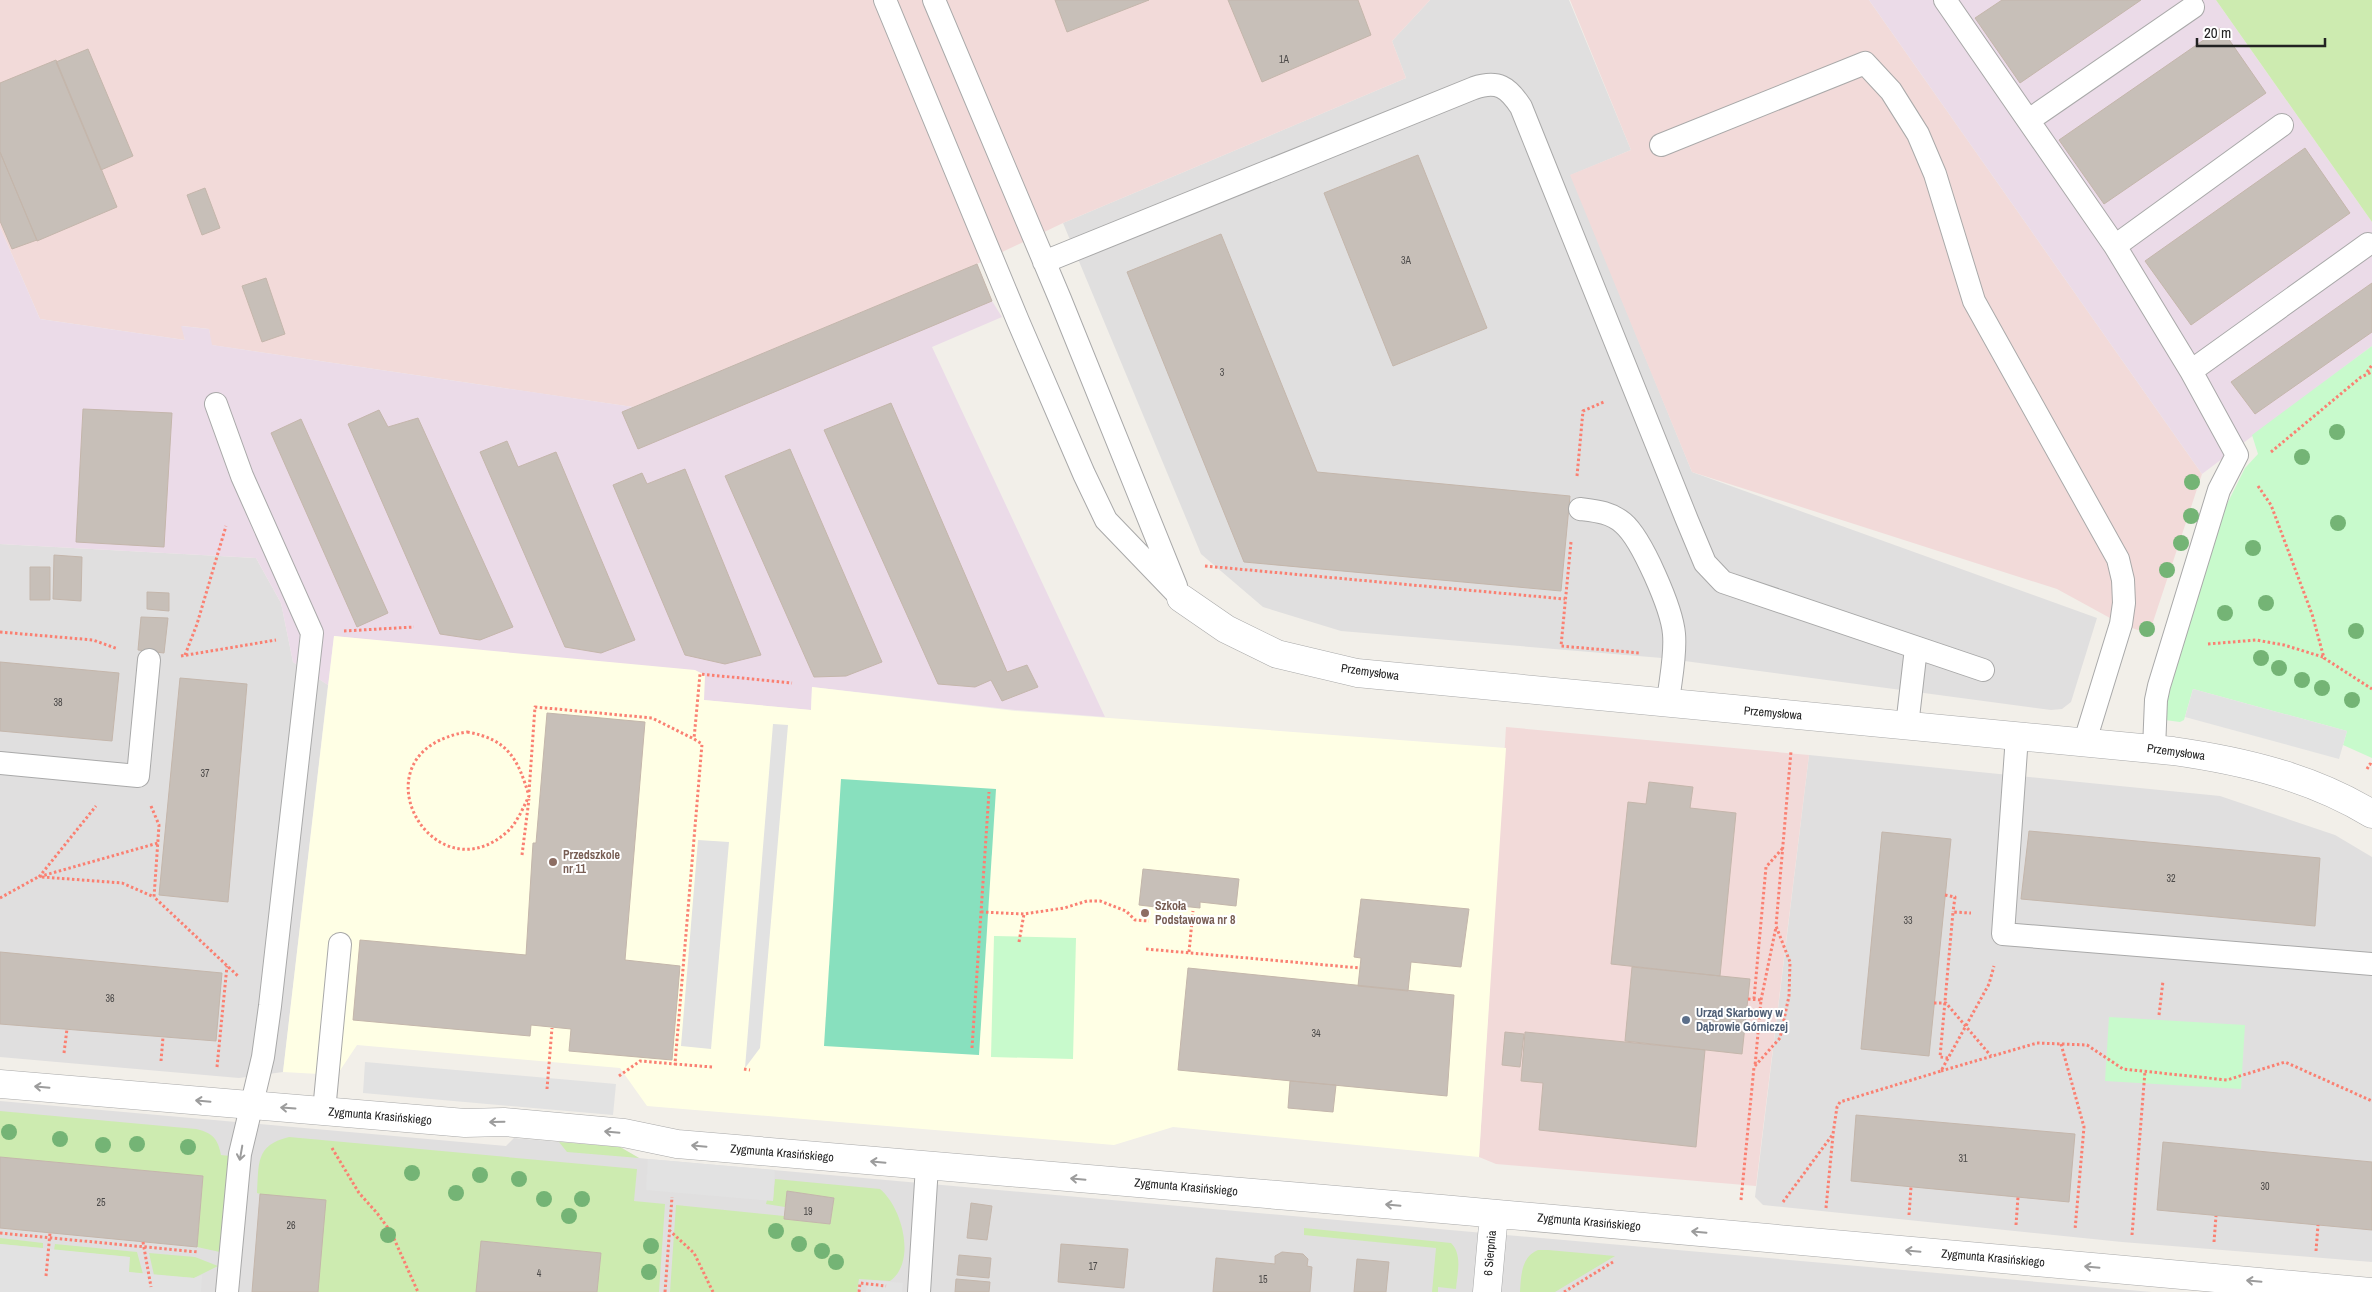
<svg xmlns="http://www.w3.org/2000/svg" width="2372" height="1292" viewBox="0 0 2372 1292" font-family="'Archivo Narrow',sans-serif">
  <rect width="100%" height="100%" fill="#f2efe9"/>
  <path fill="#e0dfdf" d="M1430 0H1569L1631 150 1571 175 1692 472 2097 618 2071 702 2062 709 2051 710 1662 658 1341 631 1263 607 1201 554 1063 223 1406 78 1392 41Z
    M0 544 256 558 281 603 293 662 328 685 283 1072 239 1078 0 1057Z
    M1809 755 2220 796 2335 835 2372 857V1262L2122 1242 1763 1205 1755 1197Z
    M0 1101 506 1146 514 1138 620 1147 639 1158 648 1159 2152 1292H0Z"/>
  <path fill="#f2dad9" d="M0 0H1430L1392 41 1406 78 1063 223 977 264 633 407 211 345 209 329 182 326 185 340 40 319 0 227Z
    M1570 0H1869L2202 474 2149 634 2121 624 2057 589 1692 472 1570 175 1631 150Z
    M1506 727 1809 755 1756 1186 1496 1164 1479 1157Z"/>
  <path fill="#ebdbe8" d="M1869 0H2216L2372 222V346L2202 474Z
    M0 227 40 319 185 340 181 326 209 329 212 345 633 407 977 264 992 301 1002 317 932 347 1105 717 1015 710 812 687 811 710 703 700 705 675 334 636 328 685 293 662 281 603 256 558 0 544Z"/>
  <path fill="#ffffe5" d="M334 636 695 670 705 675 704 700 811 710 812 687 1015 711 1506 748 1479 1157 1173 1127 1114 1145 647 1106 620 1068 357 1045 337 1075 283 1072Z"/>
  <path fill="#cdebb0" d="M2216 0H2372V222Z
    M0 1111 196 1129C213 1133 218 1139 221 1155L230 1156 220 1252 197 1247 203 1176 0 1157Z
    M289 1137 637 1169 634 1201 665 1204 659 1292H597L601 1253 482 1241 476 1292H318L260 1194 257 1193C259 1164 255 1145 289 1137Z
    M559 1142 620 1147 639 1158 567 1152Z
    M775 1179 880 1189C902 1207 917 1262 890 1281L859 1279 857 1292H670L676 1205 784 1216V1219L830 1224 834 1198 787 1191 785 1207 766 1204 767 1200H773Z
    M1304 1228 1451 1243C1463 1255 1457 1274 1456 1289L1438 1287V1292H1432L1436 1248 1304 1235Z
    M0 1238 43 1243V1248L0 1244Z
    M55 1244 137 1252 143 1274 128 1272 129 1257 54 1250Z
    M1538 1250H1548L1615 1256 1555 1292H1520C1521 1276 1521 1257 1538 1250Z
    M149 1253 195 1257 218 1266 194 1278 154 1275Z"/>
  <path fill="#c8facc" d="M2372 346V758L2343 745 2347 731 2193 689 2184 720 2180 722 2165 720 2166 702 2224 510 2245 468 2258 454 2252 435Z
    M994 936 1076 938 1073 1059 991 1057Z
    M2109 1017 2245 1025 2241 1089 2105 1081Z"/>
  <path fill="#88e0be" d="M841 779 996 789 979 1055 824 1046Z"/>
  <path fill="#e2e2e2" d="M2193 689 2347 731 2339 759 2185 717Z
    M773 724 788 725 760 1048 745 1068Z
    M698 840 729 842 711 1049 681 1046Z
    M365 1062 616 1084 613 1115 363 1093Z
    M648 1159 775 1170 773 1201 646 1190Z
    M0 1244 130 1257 129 1272 194 1278 202 1275 201 1292H0Z
    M867 1280 903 1283 902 1292H866Z"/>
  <path fill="#c7bfb8" stroke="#c4b6ab" d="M1055 0H1149L1067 32Z
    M1228 0H1358L1371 35 1262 82Z
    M2002 0H2141L2020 83 1975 18Z
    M2221 28 2266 93 2104 204 2059 140Z
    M88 49 133 156 101 170 56 62Z
    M56 60 117 207 37 241 0 152V83Z
    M2305 148 2350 213 2191 325 2145 261Z
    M0 152 37 240 12 249 0 221Z
    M1418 155 1487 328 1393 366 1324 193Z
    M205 188 220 228 202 235 187 195Z
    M1221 234 1317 472 1570 496 1561 591 1244 562 1127 272Z
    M977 264 992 301 638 449 622 412Z
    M266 278 285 334 262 342 242 286Z
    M2372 283V332L2255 414 2231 382Z
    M891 403 1007 672 1027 665 1038 687 1002 701 991 680 975 687 938 684 824 430Z
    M83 409 172 413 164 547 76 542Z
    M379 410 388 427 418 418 513 627 480 640 440 634 348 424Z
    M301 419 388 613 357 627 271 433Z
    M507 441 518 467 556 452 635 640 601 653 565 647 480 452Z
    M790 449 882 662 846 676 814 677 725 476Z
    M685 469 761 655 725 664 685 655 613 485 642 473 647 484Z
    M54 555 82 557 81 601 53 599Z
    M30 567H50V600H30Z
    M147 592 169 593V611L147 609Z
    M141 617 168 618 164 653 138 650Z
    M0 662 119 673 112 741 0 731Z
    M180 678 247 684 228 902 159 895Z
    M547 713 645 722 625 960 680 966 672 1060 569 1051 571 1029 531 1025 530 1036 353 1020 360 940 526 955 533 843H536Z
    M1649 782 1693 787 1690 808 1736 813 1720 976 1611 964 1628 802 1646 804Z
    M2029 831 2320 858 2315 926 2021 899Z
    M1882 832 1951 839 1929 1056 1861 1049Z
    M1143 869 1239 879 1236 906 1200 902V908L1181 906V910L1139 905Z
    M1361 899 1469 909 1461 967 1411 962 1408 991 1358 986 1361 958 1354 957Z
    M0 952 222 973 216 1041 0 1024Z
    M1632 967 1750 979 1742 1054 1625 1041Z
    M1188 968 1454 995 1447 1096 1178 1070Z
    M1505 1032 1524 1034 1520 1067 1502 1065Z
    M1525 1032 1705 1050 1696 1147 1539 1130 1543 1083 1521 1081Z
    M1290 1081 1336 1085 1333 1112 1288 1108Z
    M1856 1115 2075 1134 2069 1202 1851 1181Z
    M2163 1142 2372 1162V1230L2157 1210Z
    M0 1157 203 1176 197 1247 0 1228Z
    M787 1191 834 1198 830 1224 784 1219Z
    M260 1194 326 1200 318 1292H252Z
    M971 1203 992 1206 987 1240 967 1238Z
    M481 1241 601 1253 597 1292H476Z
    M1061 1244 1128 1249 1124 1288 1058 1282Z
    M1282 1252 1303 1254 1308 1259 1307 1266 1312 1267 1310 1292H1213L1216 1258 1275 1264V1256Z
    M959 1255 991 1258 989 1278 957 1275Z
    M1357 1259 1389 1262 1386 1292H1354Z
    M956 1279 990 1282 989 1292H955Z"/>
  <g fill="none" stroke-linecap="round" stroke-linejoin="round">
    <g stroke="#a9a9a9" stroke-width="24">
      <path id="lane" d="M885 0 1018 321 1084 474 1106 520 1181 598
        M934 0 1060 299 1176 586
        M1945 0 2115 246 2191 371 2237 455 2219 490 2159 686 2156 700 2154 749
        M2029 120 2193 7
        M1661 145 1865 63 1891 91 1918 134 1935 174 1974 301 2118 559 2123 580 2124 603 2121 624 2085 741
        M2115 246 2282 125
        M1044 262 1474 88C1498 80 1508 87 1521 107L1687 520 1705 563 1723 582 1983 670
        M2191 371 2368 244
        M216 404 242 476 312 633 270 1006 263 1057 240 1154 227 1292
        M1580 509C1596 511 1610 512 1623 523 1642 539 1672 609 1674 634 1676 656 1670 681 1668 703
        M1907 726 1916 648
        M2017 736 2003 934 2372 964
        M0 763 138 776 149 660
        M324 1111 340 944
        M919 1292 927 1166"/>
    </g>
    <g stroke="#a9a9a9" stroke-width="29">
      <path id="street" d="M1181 598 1226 629 1277 654 1357 673 2173 751C2243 761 2311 777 2372 814
        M0 1084 465 1123 504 1122 624 1133 677 1144 1442 1209 2372 1292
        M1487 1292 1494 1214"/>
    </g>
    <path stroke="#fa8072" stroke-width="3" stroke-dasharray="2.5 2.5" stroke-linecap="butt" d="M2367 372 2372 365
      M2271 452 2361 377 2372 372
      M1577 476 1583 411 1604 402
      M2258 486 2271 505 2312 614 2324 658 2372 689
      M1571 542 1561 646 1640 653
      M1205 566 1565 599
      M344 631 414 627
      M0 632 93 640 118 649
      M2208 644 2256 640 2284 645 2323 657
      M185 655 197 624 226 526
      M181 656 276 640
      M467 732C508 739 518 759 529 796 523 808 517 823 507 832 431 899 350 751 467 732Z
      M2367 769 2370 764 2372 765
      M529 792 535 707 652 718 694 739
      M151 806 159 825 154 897 239 977
      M522 855 529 799
      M39 877 96 806
      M42 877 122 883 154 897
      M1945 895 1955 897 1953 912
      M0 898 38 877 158 843
      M981 912 1024 914 1064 908 1087 901H1100L1126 911 1135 920 1149 921
      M1019 942 1024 914
      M1146 949 1360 968
      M1189 952 1193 911
      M1748 999 1761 1000 1755 1066
      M1754 999 1766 867 1782 849
      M1761 1000 1776 927
      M1934 1003H1946L1991 1056
      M2159 1015 2163 981
      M2061 1044 2084 1127 2075 1230
      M972 1048 989 792
      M64 1053 67 1029
      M1948 1058 1940 1057 1953 912 1971 913
      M161 1061 163 1037
      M217 1067 227 966
      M712 1067 675 1064 702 744 694 739 700 674 792 683
      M744 1069 750 1070
      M1941 1071 2037 1043 2087 1045 2123 1069 2227 1080 2285 1062 2372 1101
      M619 1076 640 1061 675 1064
      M547 1089 552 1028
      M332 1148 359 1193 377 1213 391 1232 418 1292
      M1741 1200 1754 1067 1780 1038 1789 996 1790 962 1776 926 1791 751
      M1783 1202 1833 1134 1837 1107 1840 1102 1941 1071 1989 984 1994 966
      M1826 1208 1833 1135
      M1909 1215 1911 1187
      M2016 1225 2018 1197
      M669 1230 694 1253 713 1292
      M0 1233 198 1252
      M2132 1235 2145 1071
      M143 1242 151 1287
      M2214 1242 2216 1216
      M2316 1251 2318 1225
      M46 1276 50 1233
      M665 1292 672 1197
      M859 1292 860 1283 886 1286
      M1564 1292 1613 1262"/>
    <use href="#lane" stroke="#fff" stroke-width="22"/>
    <use href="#street" stroke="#fff" stroke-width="28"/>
  </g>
  <g fill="#74b475">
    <circle cx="2337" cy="432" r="8"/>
    <circle cx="2302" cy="457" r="8"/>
    <circle cx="2192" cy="482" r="8"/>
    <circle cx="2191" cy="516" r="8"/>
    <circle cx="2338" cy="523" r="8"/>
    <circle cx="2181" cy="543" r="8"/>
    <circle cx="2253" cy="548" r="8"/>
    <circle cx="2167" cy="570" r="8"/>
    <circle cx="2266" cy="603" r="8"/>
    <circle cx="2225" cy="613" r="8"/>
    <circle cx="2147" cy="629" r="8"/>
    <circle cx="2356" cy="631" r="8"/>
    <circle cx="2261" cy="658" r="8"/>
    <circle cx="2279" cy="668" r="8"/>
    <circle cx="2302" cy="680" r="8"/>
    <circle cx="2322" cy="688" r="8"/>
    <circle cx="2352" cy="700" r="8"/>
    <circle cx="9" cy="1132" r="8"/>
    <circle cx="60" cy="1139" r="8"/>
    <circle cx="137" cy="1144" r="8"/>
    <circle cx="103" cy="1145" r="8"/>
    <circle cx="188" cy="1147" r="8"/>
    <circle cx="412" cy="1173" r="8"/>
    <circle cx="480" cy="1175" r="8"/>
    <circle cx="519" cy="1179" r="8"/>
    <circle cx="456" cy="1193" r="8"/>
    <circle cx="544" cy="1199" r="8"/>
    <circle cx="582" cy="1199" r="8"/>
    <circle cx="569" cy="1216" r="8"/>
    <circle cx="776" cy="1231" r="8"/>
    <circle cx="388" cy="1235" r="8"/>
    <circle cx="799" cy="1244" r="8"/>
    <circle cx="651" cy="1246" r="8"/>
    <circle cx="822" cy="1251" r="8"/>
    <circle cx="836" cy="1262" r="8"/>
    <circle cx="649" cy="1272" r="8"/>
  </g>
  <defs><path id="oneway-shaft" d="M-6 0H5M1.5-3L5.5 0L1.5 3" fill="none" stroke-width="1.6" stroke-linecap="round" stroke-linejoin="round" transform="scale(1.25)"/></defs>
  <g stroke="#9c9c9c">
    <use href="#oneway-shaft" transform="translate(42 1087) rotate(-175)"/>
    <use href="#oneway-shaft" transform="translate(203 1101) rotate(-175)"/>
    <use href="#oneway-shaft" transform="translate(288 1108) rotate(-176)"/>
    <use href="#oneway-shaft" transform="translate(497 1122) rotate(179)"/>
    <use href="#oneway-shaft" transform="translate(612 1132) rotate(-175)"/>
    <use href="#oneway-shaft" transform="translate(699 1146) rotate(-175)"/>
    <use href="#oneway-shaft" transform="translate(241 1153) rotate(100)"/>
    <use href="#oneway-shaft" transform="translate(878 1162) rotate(-175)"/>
    <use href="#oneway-shaft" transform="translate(1078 1179) rotate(-175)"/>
    <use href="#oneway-shaft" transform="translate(1393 1205) rotate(-175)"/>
    <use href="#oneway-shaft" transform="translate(1699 1232) rotate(-175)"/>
    <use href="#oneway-shaft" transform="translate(1913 1251) rotate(-175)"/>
    <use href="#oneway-shaft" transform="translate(2092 1267) rotate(-175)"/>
    <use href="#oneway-shaft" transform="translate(2254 1281) rotate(-175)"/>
  </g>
  <g fill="#8d6e63" stroke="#fff" stroke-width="2">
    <circle cx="553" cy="862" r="5"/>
    <circle cx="1145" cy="913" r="5"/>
  </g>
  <circle fill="#5c6f8a" stroke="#fff" stroke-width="2" cx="1686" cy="1020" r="5"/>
  <g text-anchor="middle" stroke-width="4" stroke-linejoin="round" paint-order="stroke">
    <g font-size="10" fill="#4b4948">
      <text x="1284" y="63">1A</text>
      <text x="1406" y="264">3A</text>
      <text x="1222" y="376">3</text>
      <text x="58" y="706">38</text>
      <text x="205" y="777">37</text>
      <text x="2171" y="882">32</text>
      <text x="1908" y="924">33</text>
      <text x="110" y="1002">36</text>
      <text x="1316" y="1037">34</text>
      <text x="1963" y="1162">31</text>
      <text x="2265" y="1190">30</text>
      <text x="101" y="1206">25</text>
      <text x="808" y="1215">19</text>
      <text x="291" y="1229">26</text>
      <text x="1093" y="1270">17</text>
      <text x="539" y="1277">4</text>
      <text x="1263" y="1283">15</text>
    </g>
    <g font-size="12" fill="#222" stroke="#fff">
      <text transform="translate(1370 672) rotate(8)" y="4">Przemysłowa</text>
      <text transform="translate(1773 713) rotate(5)" y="4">Przemysłowa</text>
      <text transform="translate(2176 752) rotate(8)" y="4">Przemysłowa</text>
      <text transform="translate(380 1116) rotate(5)" y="4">Zygmunta Krasińskiego</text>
      <text transform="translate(782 1153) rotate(5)" y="4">Zygmunta Krasińskiego</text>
      <text transform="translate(1186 1187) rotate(5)" y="4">Zygmunta Krasińskiego</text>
      <text transform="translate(1589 1222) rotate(5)" y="4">Zygmunta Krasińskiego</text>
      <text transform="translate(1490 1253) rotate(-85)" y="4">6 Sierpnia</text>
      <text transform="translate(1993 1258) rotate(5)" y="4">Zygmunta Krasińskiego</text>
    </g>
    <g font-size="12" font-weight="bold" fill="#785e54" stroke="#fff" text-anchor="start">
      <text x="563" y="859">Przedszkole<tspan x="563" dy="14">nr 11</tspan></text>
      <text x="1155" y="910">Szkoła<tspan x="1155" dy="14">Podstawowa nr 8</tspan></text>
    </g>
    <g font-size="12" font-weight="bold" fill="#4e5e75" stroke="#fff" text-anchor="start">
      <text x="1696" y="1017">Urząd Skarbowy w<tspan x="1696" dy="14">Dąbrowie Górniczej</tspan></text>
    </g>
  </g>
  <path d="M2197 38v8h128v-8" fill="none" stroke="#222222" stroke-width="2.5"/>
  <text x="2204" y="38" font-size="15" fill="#222222" stroke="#ffffff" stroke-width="4" paint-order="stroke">20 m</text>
</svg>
